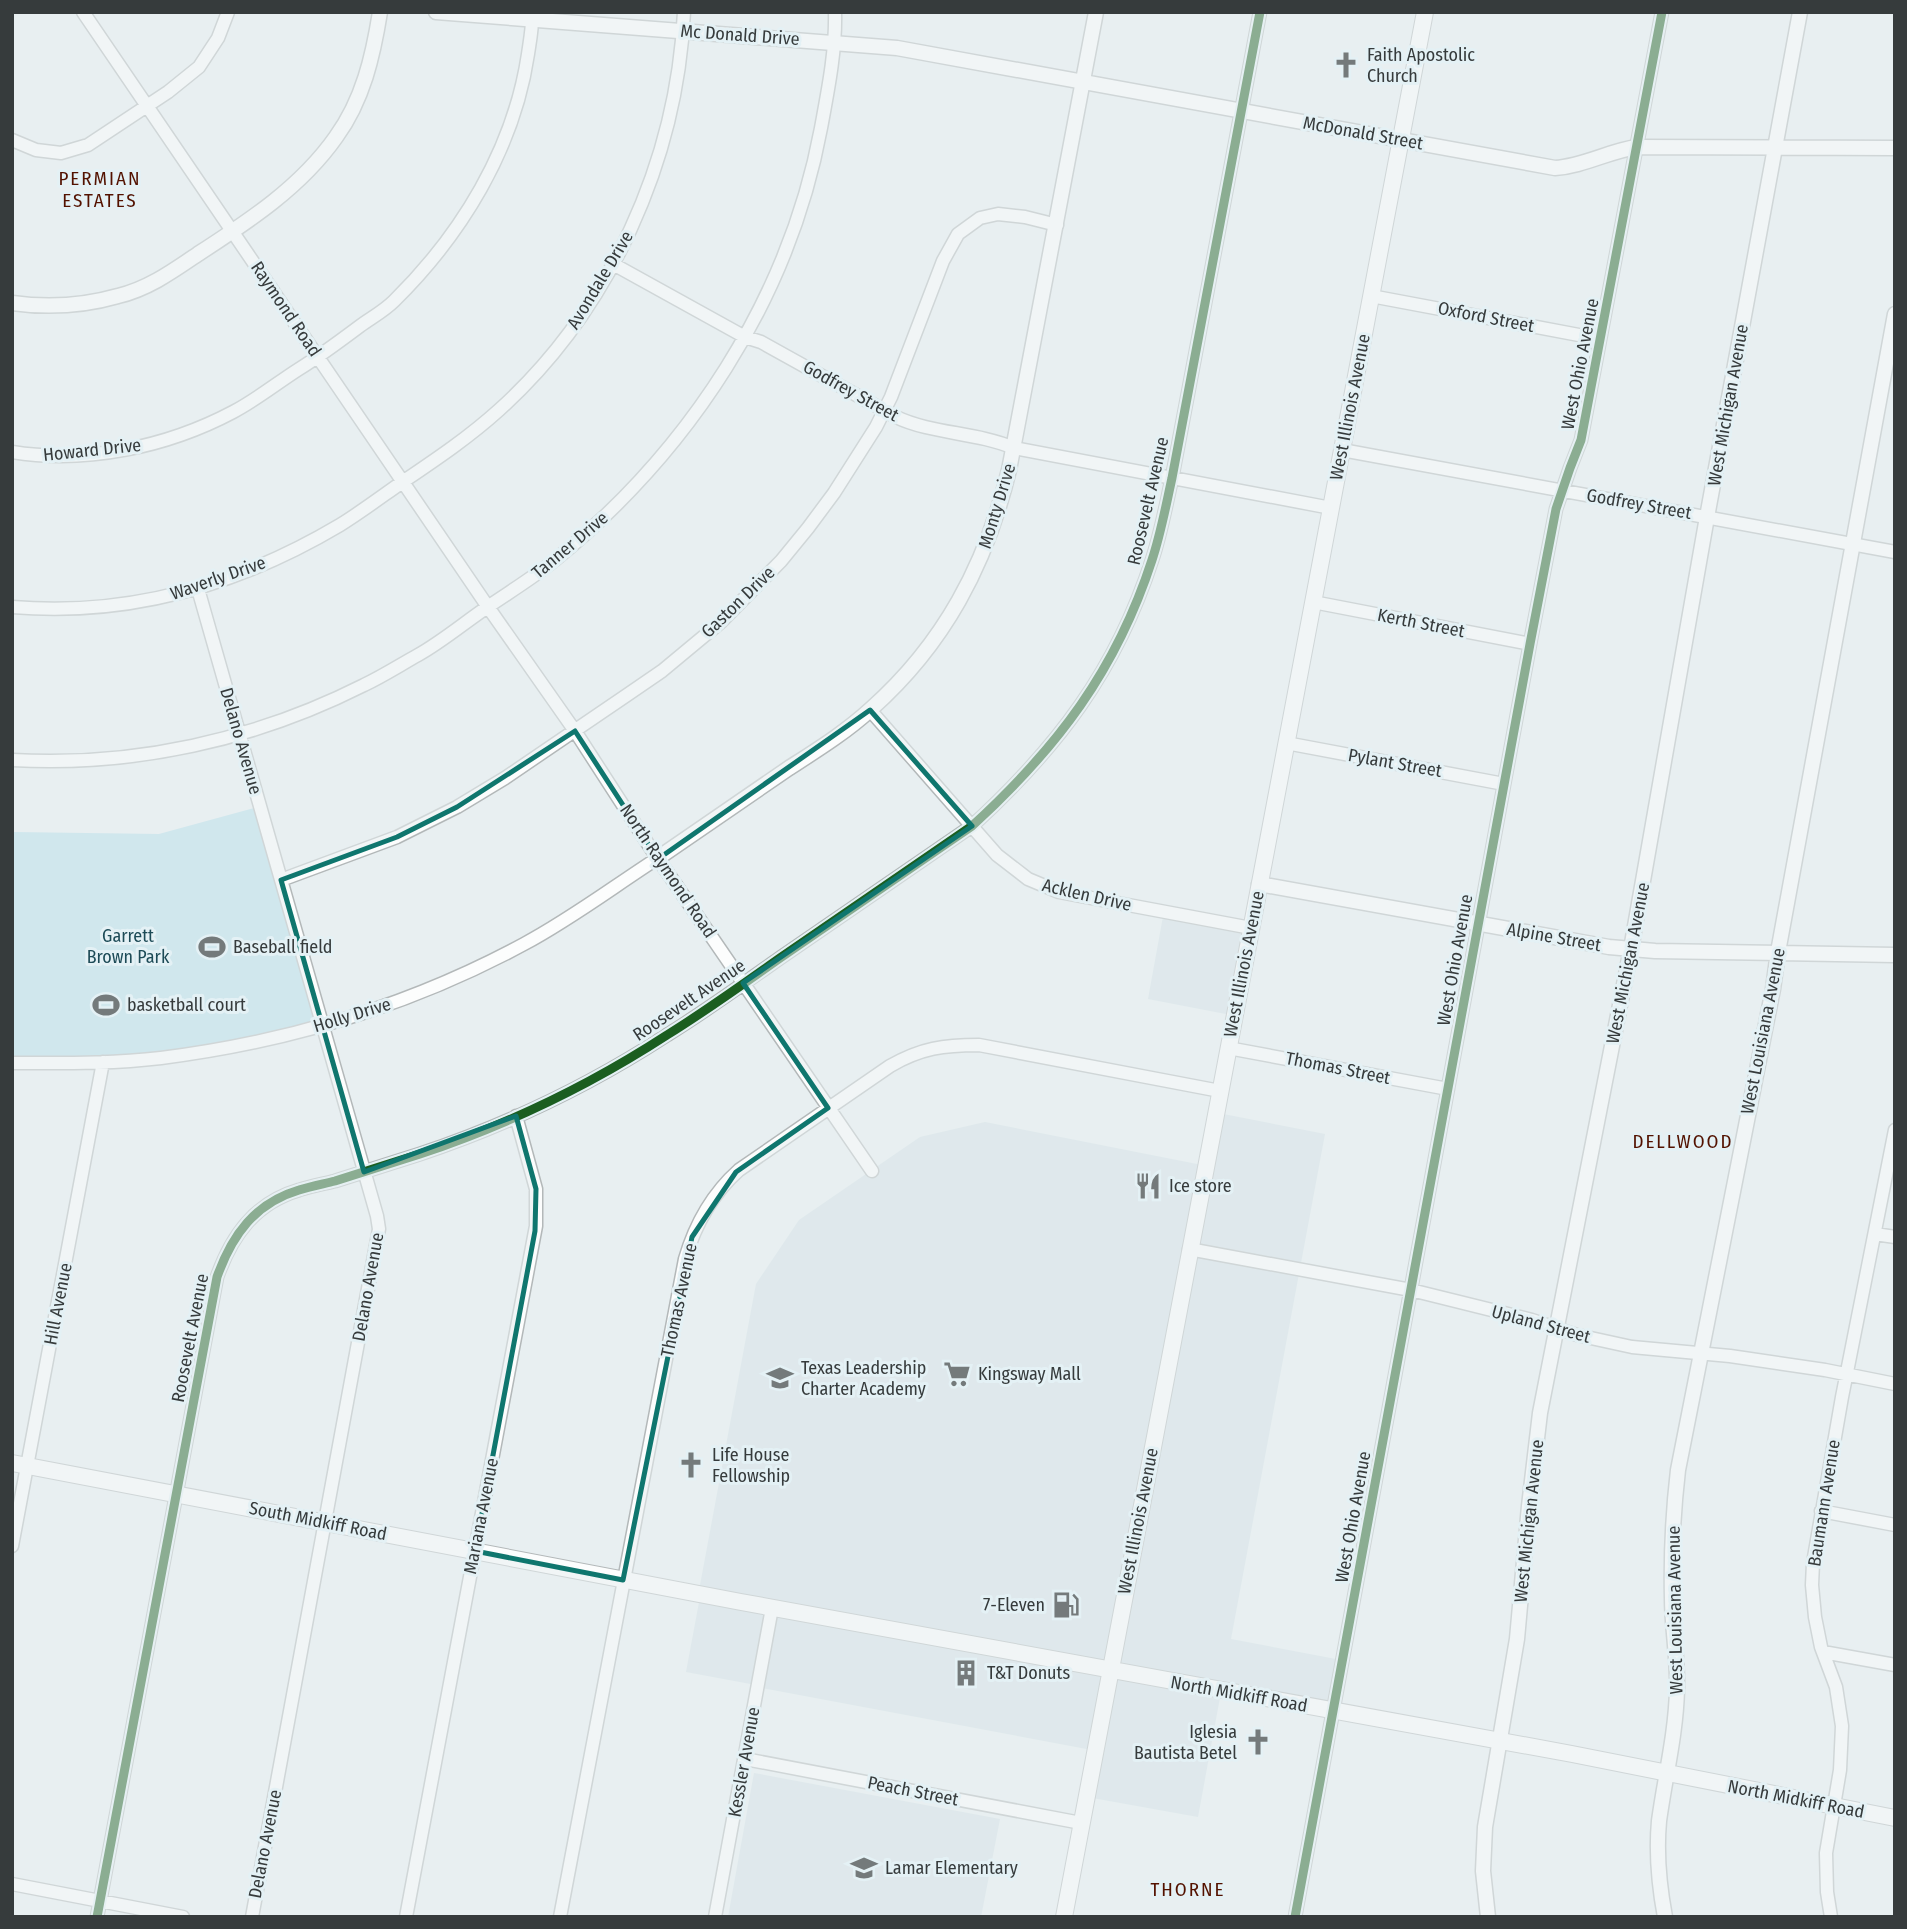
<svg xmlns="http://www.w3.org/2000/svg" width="1907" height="1929" viewBox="0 0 1907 1929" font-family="'Fira Sans Condensed',sans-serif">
  <rect width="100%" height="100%" fill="#e8eff1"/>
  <path fill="#d4e1e6" d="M1164 911 1248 927 1231 1015 1148 999Z
    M1213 1112 1325 1134 1231 1639 1341 1660 1331 1713 1221 1692 1198 1817 1087 1797 1092 1750 757 1687 756 1685 686 1672 700 1597 698 1596 756 1284 799 1220 920 1137 985 1122 1202 1165Z
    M754 1773 1000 1819 981 1917H728Z"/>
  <path fill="#b3dde9" d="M258 807 323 1026 213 1050 12 1063V832L159 834Z"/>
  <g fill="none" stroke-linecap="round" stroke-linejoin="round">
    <g stroke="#b3b8b9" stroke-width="15">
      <path id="minor" d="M83 12 488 607 575 731 650 847 872 1171
        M12 140 36 150 61 153 88 145 168 92 199 67 218 38 228 12
        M613 264 745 337 761 342 896 417C932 434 976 432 1014 448L1331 508
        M1371 296 1600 339
        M1342 450 1895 552
        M12 452C86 464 167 447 233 412 256 400 277 383 299 369 320 356 340 341 360 326 371 318 384 311 394 301 461 235 514 149 528 54 530 40 533 26 532 12
        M198 589 377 1216 379 1229 252 1917
        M1313 602 1530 644
        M12 607C130 617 239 585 340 525 361 512 381 497 401 483 435 460 468 438 499 410 610 310 677 161 684 12
        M870 710 997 855 1028 879 1059 892 1251 928
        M1286 743 1504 784
        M12 760C134 767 255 740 364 685 383 676 400 665 418 655 443 641 465 622 489 606 511 591 534 577 555 560 689 451 789 300 821 128 828 90 836 51 835 12
        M281 880 397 837 457 807 505 778 627 695 662 671 721 622 781 561 808 528 834 493 876 427 891 397 943 261 958 234 980 218 998 214 1025 217 1057 225
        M1228 1048 1448 1089
        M12 1063C62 1063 111 1064 161 1058 288 1042 411 1005 524 944 571 919 613 887 658 858
        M1875 1234 1895 1237
        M1189 1249 1411 1290 1532 1320 1577 1335 1632 1347 1730 1356 1825 1370 1895 1384
        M1821 1511 1895 1525
        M12 1546 103 1062
        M1823 1652 1895 1665
        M745 1759 1081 1823
        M12 1884 183 1917
        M97 1917 217 1277C232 1235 255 1203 299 1190 311 1186 323 1184 335 1181 363 1172 392 1163 420 1154 507 1125 590 1085 667 1035 706 1011 743 984 780 958 844 914 908 870 972 826 1057 748 1116 671 1152 560 1161 533 1166 505 1172 478L1260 12
        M406 1917 536 1226V1189L516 1116
        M560 1917 685 1259C695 1225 712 1194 739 1170L890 1066C921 1048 944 1045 979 1045L1220 1091
        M715 1917 772 1608
        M1295 1917 1530 644 1556 509 1570 468 1581 440 1662 12
        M1831 1917 1827 1892 1826 1853 1840 1770 1842 1726 1836 1687 1821 1647 1815 1617 1812 1585 1813 1563 1842 1397 1895 1130"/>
    </g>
    <g stroke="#b3b8b9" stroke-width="17">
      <path id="tertiary" d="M436 12 897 48 1555 168C1584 166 1609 151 1637 147L1895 148
        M12 303C48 308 83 306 118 296 148 289 173 271 198 254 249 221 301 187 336 137 363 100 373 56 380 12
        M658 858C702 828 746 798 789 768 817 750 846 732 871 709 944 644 986 565 1009 470L1096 12
        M1259 884 1609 947 1655 951 1895 955
        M1488 1917 1483 1871 1485 1827 1517 1639 1529 1506 1540 1413 1631 949 1707 517 1800 12
        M1665 1917C1659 1885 1656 1854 1659 1821 1665 1777 1676 1734 1677 1689 1678 1658 1672 1629 1672 1598 1671 1555 1673 1513 1678 1470L1773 989 1778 952 1895 314"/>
    </g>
    <g stroke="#b3b8b9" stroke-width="18">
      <path id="secondary" d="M12 1463 741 1602 1572 1754 1895 1818
        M1064 1917 1425 12"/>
    </g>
    <use href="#minor" stroke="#fcfdfd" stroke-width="12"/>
    <use href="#tertiary" stroke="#fcfdfd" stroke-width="14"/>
    <use href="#secondary" stroke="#fcfdfd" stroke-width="16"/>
    <g stroke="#e4f1f5" stroke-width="13">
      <path id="cycleway" d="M97 1917 217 1277C232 1235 255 1203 299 1190 311 1186 323 1184 335 1181 363 1172 392 1163 420 1154 507 1125 590 1085 667 1035 706 1011 743 984 780 958 844 914 908 870 972 826 1057 748 1116 671 1152 560 1161 533 1166 505 1172 478L1260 12
        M1295 1917 1530 644 1556 509 1570 468 1581 440 1662 12"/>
    </g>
    <use href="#cycleway" stroke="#1b5e20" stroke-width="9"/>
  </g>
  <path d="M0 0H1907V1929H0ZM870 710 972 826 743 983 828 1108 736 1172 692 1237 623 1580 475 1551 535 1231 536 1189 516 1116 364 1172 281 880 397 837 457 807 575 731 658 859Z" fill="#e8eff1" fill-opacity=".55" fill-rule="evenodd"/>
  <path fill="none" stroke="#0f766e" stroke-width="5" stroke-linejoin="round" d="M870 710 972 826 743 983 828 1108 736 1172 692 1237 623 1580 475 1551 535 1231 536 1189 516 1116 364 1172 281 880 397 837 457 807 575 731 658 859Z"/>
  <defs>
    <g id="church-bare" transform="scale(2.1)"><path d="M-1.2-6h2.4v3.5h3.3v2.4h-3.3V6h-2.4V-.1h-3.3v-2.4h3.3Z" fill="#747a7b" stroke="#e4f1f5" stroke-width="2.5" paint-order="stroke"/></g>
    <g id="stadium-bare" transform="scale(2.1)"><path d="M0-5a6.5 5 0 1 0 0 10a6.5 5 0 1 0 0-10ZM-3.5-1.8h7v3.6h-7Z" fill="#747a7b" stroke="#e4f1f5" stroke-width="2.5" paint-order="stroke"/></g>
    <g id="restaurant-bare" transform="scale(2.1)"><path d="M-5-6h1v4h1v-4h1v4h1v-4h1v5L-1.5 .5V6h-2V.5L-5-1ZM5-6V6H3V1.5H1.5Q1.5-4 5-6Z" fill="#747a7b" stroke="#e4f1f5" stroke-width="2.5" paint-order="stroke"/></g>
    <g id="supermarket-bare" transform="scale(2.1)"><path d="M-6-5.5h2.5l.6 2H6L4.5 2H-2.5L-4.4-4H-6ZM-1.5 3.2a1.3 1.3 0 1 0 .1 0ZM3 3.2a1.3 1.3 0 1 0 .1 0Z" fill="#747a7b" stroke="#e4f1f5" stroke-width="2.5" paint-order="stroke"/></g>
    <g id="school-bare" transform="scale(2.1)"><path d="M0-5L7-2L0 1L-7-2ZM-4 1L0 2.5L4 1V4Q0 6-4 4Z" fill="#747a7b" stroke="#e4f1f5" stroke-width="2.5" paint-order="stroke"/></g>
    <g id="fuel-bare" transform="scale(2.1)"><path d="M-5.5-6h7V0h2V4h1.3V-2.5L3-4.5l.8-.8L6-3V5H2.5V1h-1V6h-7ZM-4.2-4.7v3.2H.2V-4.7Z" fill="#747a7b" stroke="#e4f1f5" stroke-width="2.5" paint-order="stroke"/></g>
    <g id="building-bare" transform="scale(2.1)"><path d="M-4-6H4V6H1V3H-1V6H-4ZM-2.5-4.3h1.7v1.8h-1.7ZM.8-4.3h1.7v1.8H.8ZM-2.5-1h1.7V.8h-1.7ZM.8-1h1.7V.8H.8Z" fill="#747a7b" stroke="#e4f1f5" stroke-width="2.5" paint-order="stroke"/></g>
  </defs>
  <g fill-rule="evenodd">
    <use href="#church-bare" x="1346" y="65"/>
    <use href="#stadium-bare" x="212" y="947"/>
    <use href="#stadium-bare" x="106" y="1005"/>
    <use href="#restaurant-bare" x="1148" y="1186"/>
    <use href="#supermarket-bare" x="957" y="1374"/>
    <use href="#school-bare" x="780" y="1378"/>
    <use href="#church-bare" x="691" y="1465"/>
    <use href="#fuel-bare" x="1066" y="1605"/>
    <use href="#building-bare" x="966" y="1673"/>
    <use href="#church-bare" x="1258" y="1742"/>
    <use href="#school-bare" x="864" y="1868"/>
  </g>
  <g text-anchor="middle" stroke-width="6" stroke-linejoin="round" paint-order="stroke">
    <g font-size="18" fill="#363b3c" stroke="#e4f1f5">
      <text transform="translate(740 35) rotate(4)" y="6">Mc Donald Drive</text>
      <text transform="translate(1363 133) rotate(10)" y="6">McDonald Street</text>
      <text transform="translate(600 280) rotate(-59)" y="6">Avondale Drive</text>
      <text transform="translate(286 309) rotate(56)" y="6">Raymond Road</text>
      <text transform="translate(1486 317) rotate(11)" y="6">Oxford Street</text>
      <text transform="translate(1580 364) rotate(-79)" y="6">West Ohio Avenue</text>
      <text transform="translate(851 391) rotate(29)" y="6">Godfrey Street</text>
      <text transform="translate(1728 405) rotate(-80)" y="6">West Michigan Avenue</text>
      <text transform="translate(1350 407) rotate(-79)" y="6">West Illinois Avenue</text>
      <text transform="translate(92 450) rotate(-6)" y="6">Howard Drive</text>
      <text transform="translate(1148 501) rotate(-77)" y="6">Roosevelt Avenue</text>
      <text transform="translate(1639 504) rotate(10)" y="6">Godfrey Street</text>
      <text transform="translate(997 506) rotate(-73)" y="6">Monty Drive</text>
      <text transform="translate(570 545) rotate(-40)" y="6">Tanner Drive</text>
      <text transform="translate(218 578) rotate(-19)" y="6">Waverly Drive</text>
      <text transform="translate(738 602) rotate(-44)" y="6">Gaston Drive</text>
      <text transform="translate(1421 623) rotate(11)" y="6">Kerth Street</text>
      <text transform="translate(241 741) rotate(74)" y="6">Delano Avenue</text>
      <text transform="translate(1395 763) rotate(10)" y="6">Pylant Street</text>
      <text transform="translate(668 871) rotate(56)" y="6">North Raymond Road</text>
      <text transform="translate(1087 895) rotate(13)" y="6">Acklen Drive</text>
      <text transform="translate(1554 937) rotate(10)" y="6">Alpine Street</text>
      <text transform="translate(1455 960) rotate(-80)" y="6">West Ohio Avenue</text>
      <text transform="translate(1628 963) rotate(-79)" y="6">West Michigan Avenue</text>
      <text transform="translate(1244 964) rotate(-79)" y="6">West Illinois Avenue</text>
      <text transform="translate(689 1000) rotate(-34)" y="6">Roosevelt Avenue</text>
      <text transform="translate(352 1015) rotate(-17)" y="6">Holly Drive</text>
      <text transform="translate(1763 1031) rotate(-79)" y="6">West Louisiana Avenue</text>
      <text transform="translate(1338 1068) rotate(11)" y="6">Thomas Street</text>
      <text transform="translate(368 1287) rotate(-80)" y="6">Delano Avenue</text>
      <text transform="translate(679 1300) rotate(-78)" y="6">Thomas Avenue</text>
      <text transform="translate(58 1304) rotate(-79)" y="6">Hill Avenue</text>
      <text transform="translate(1541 1324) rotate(15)" y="6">Upland Street</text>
      <text transform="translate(190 1338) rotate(-79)" y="6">Roosevelt Avenue</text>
      <text transform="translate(1824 1503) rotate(-81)" y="6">Baumann Avenue</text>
      <text transform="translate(481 1516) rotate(-79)" y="6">Mariana Avenue</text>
      <text transform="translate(1353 1517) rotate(-80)" y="6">West Ohio Avenue</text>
      <text transform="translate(318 1521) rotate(11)" y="6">South Midkiff Road</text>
      <text transform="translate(1138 1521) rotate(-79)" y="6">West Illinois Avenue</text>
      <text transform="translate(1529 1521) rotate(-84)" y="6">West Michigan Avenue</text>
      <text transform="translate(1675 1610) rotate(-91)" y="6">West Louisiana Avenue</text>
      <text transform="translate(1239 1694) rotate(10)" y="6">North Midkiff Road</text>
      <text transform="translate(744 1762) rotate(-80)" y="6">Kessler Avenue</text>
      <text transform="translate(913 1791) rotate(11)" y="6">Peach Street</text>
      <text transform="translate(1796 1799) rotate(11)" y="6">North Midkiff Road</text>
      <text transform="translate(265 1844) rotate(-79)" y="6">Delano Avenue</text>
    </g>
    <g font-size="18" fill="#363b3c" stroke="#e4f1f5" text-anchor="start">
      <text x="1367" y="61">Faith Apostolic<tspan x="1367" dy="21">Church</tspan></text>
      <text x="233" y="953">Baseball field</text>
      <text x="127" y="1011">basketball court</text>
      <text x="1169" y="1192">Ice store</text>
      <text x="801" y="1374">Texas Leadership<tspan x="801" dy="21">Charter Academy</tspan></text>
      <text x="978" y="1380">Kingsway Mall</text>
      <text x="712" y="1461">Life House<tspan x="712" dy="21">Fellowship</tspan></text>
      <text x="1045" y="1611" text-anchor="end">7-Eleven</text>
      <text x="987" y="1679">T&amp;T Donuts</text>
      <text x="1237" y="1738" text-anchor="end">Iglesia<tspan x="1237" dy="21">Bautista Betel</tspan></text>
      <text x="885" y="1874">Lamar Elementary</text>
    </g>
    <g font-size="18" fill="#1d4b57" stroke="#e4f1f5">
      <text x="128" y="942">Garrett<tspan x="128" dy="21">Brown Park</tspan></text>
    </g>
    <g font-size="19" letter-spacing="2" fill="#531200" stroke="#e4f1f5">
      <text x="100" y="185">PERMIAN<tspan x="100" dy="22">ESTATES</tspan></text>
      <text x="1683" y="1148">DELLWOOD</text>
      <text x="1188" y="1896">THORNE</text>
    </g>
  </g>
  <rect width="1907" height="1929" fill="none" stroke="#363b3c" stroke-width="28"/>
</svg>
